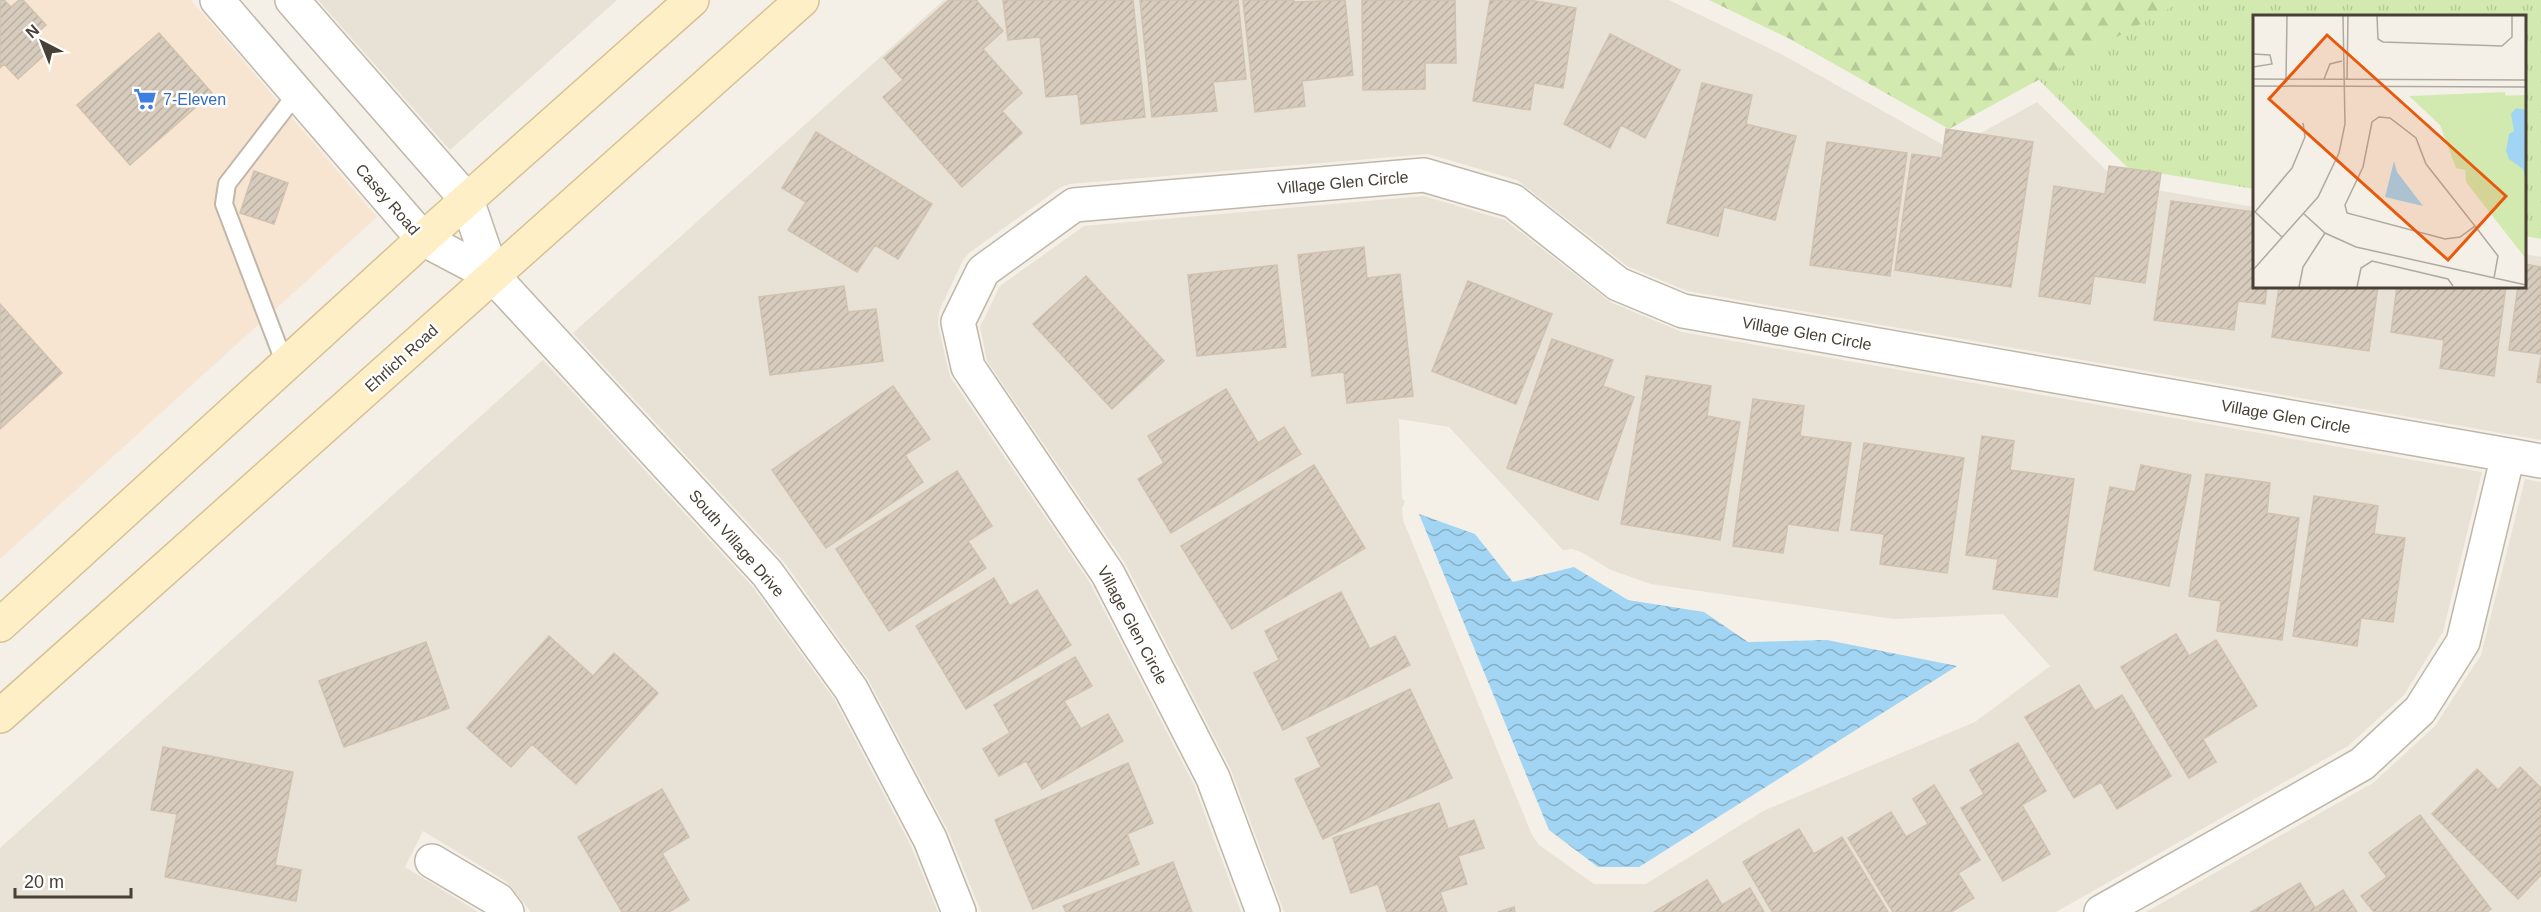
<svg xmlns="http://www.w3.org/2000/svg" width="2541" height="912" viewBox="0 0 2541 912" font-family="Arial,sans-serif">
  <defs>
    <pattern id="grass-tufts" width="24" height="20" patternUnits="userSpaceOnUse" patternTransform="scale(1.5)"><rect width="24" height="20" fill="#d2eaaf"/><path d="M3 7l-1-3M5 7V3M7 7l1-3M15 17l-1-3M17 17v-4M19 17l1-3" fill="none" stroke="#b6ca97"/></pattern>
    <pattern id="forest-firs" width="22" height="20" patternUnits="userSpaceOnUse" patternTransform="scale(1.5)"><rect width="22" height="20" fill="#d2eaaf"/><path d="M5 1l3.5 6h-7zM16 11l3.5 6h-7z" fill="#b6ca97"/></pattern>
    <pattern id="water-waves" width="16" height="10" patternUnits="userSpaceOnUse" patternTransform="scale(1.5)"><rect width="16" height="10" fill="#a1d5f3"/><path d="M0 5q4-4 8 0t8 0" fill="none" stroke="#85aec6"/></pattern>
    <pattern id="building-hatch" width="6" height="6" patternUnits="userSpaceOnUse" patternTransform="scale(1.5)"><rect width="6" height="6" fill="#d6cbbc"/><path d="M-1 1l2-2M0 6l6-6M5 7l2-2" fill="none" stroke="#b9afa2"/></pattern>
  </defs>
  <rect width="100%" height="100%" fill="#f4f0e7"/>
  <path fill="#e8e1d5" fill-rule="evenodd" d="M318 0H617L450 150Z
    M944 0H1669L1783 55 1947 147 1959 145 2037 102 2116 180 2128 185 2254 207V286H2524L2525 254 2541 257V440L1687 291 1627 266 1517 180 1428 154 1070 184 1061 187 969 253 963 260 939 311 938 324 948 369 951 378 1090 583 1194 785 1241 912H981L949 833 869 681 784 562 573 333Z
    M1424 196 1505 220 1612 303 1682 332 2482 472 2443 632 2404 695 2348 746 2056 912H1284L1231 770 1125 563 987 361 980 327 1000 286 1084 226ZM1399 419 1449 427 1563 550 1572 549 1581 552 1611 570 1651 584 1894 619 2003 614 2050 666 1975 722 1763 811 1646 884H1594L1539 845 1532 835 1403 520 1402 508 1405 502 1402 498Z
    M543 360 752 586 834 699 911 846 938 912H531L507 882 423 831 405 867 478 912H0V848Z
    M2525 479 2541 482V912H2146L2373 783 2435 726 2481 655Z"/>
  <path fill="#f7e5d2" d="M0 0H191L377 217 0 559Z"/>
  <path fill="url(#grass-tufts)" d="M1958 0H2541V239L2525 236 2524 16H2254V189L2128 168Z"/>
  <path fill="url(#forest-firs)" d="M1709 0H2172L2175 5 1949 129 1790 39Z"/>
  <path fill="url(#water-waves)" d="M1419 514 1475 534 1513 582 1574 567 1628 600 1704 612 1748 642 1827 640 1957 666 1639 867H1598L1549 830Z"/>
  <path fill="url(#building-hatch)" stroke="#d1c2af" stroke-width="1.5" d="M0 0H4L11 7 19 0H23L46 25 36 34 50 50 18 79 4 64 0 68Z
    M949 0H976L1003 31 983 49 1022 93 1002 111 1022 133 962 187 883 97 903 80 884 58Z
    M1003 0H1133L1145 117 1081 124 1078 94 1046 97 1040 37 1008 40Z
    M1140 0H1238L1246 79 1213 82 1217 111 1152 117Z
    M1243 0H1294V2L1345 0 1353 75 1302 81 1305 106 1255 112Z
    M1362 0H1455L1456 63H1425V89L1363 90Z
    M1490 0H1529L1576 8 1563 88 1534 83 1530 110 1473 101Z
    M159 33 212 93 130 165 77 105Z
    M1610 34 1680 70 1645 138 1621 125 1610 148 1564 124Z
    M1702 83 1752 95 1746 124 1796 136 1775 220 1724 207 1718 236 1667 223Z
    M1946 129 2033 142 2011 287 1895 270 1912 154 1942 158Z
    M816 132 932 204 898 259 875 245 857 272 788 230 806 202 782 188Z
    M1827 142 1907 153 1890 276 1810 265Z
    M2109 166 2161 173 2145 283 2094 276 2090 304 2039 296 2054 186 2105 194Z
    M254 171 288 183 274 224 240 213Z
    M2171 201 2254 212V286H2267L2265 304 2238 301 2234 330 2154 320Z
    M1364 247 1367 278 1400 274 1413 396 1347 403 1344 372 1312 376 1298 255Z
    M2524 264 2541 267V354L2509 350 2518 286H2524Z
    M1277 265 1286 347 1197 356 1188 275Z
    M1086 276 1164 361 1112 409 1033 324Z
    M1468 281 1552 314 1516 404 1432 371Z
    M844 286 848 312 876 309 883 361 770 375 759 297Z
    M2279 286H2378L2369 351 2272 337Z
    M2397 286H2506L2494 376 2440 368 2444 340 2391 332Z
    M0 304 62 373 0 429Z
    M1552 339 1613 360 1603 386 1634 397 1598 500 1507 468Z
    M2541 357V383L2537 382Z
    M1646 376 1711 386 1707 416 1740 422 1720 540 1621 524Z
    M893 386 930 439 905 455 923 482 826 548 772 470Z
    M1226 389 1258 443 1284 427 1301 454 1171 533 1138 479 1164 463 1148 436Z
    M1753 399 1804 406 1800 436 1851 443 1838 531 1788 524 1783 553 1733 546Z
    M1982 436 2014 441 2010 470 2074 479 2057 597 1993 589 1998 559 1966 555Z
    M1864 443 1964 458 1947 573 1880 564 1884 534 1851 530Z
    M1314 465 1365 548 1232 629 1181 546Z
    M2141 465 2191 475 2169 586 2094 570 2110 487 2135 492Z
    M957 471 992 526 968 541 986 568 889 631 836 549Z
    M2206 474 2270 483 2267 513 2299 518 2282 640 2217 631 2221 601 2189 596Z
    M2314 496 2378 506 2374 534 2405 538 2393 622 2361 618 2357 646 2293 636Z
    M994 578 1010 606 1037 590 1071 645 966 709 916 626Z
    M1341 592 1370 649 1395 636 1410 665 1283 730 1254 673 1279 660 1265 631Z
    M2176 634 2189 656 2216 640 2257 706 2203 739 2216 762 2189 778 2121 667Z
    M549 636 593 676 614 653 658 693 576 784 532 744 511 767 467 728Z
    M426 642 449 708 344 747 319 681Z
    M1075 657 1092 686 1064 701 1081 729 1108 714 1123 741 1042 789 1026 761 999 776 983 749 1010 733 994 705Z
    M2079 685 2095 711 2122 695 2171 776 2117 809 2101 782 2074 798 2025 717Z
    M1410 689 1452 778 1323 839 1295 779 1321 767 1307 738Z
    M2018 743 2046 791 2022 805 2050 854 2003 881 1961 808 1984 794 1970 770Z
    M163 747 293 772 275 865 301 870 296 901 165 877 177 814 151 810Z
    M1128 763 1153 823 1127 834 1139 864 1033 909 995 820Z
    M2520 767 2541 788V875L2518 899 2432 814 2477 769 2498 790Z
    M1934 785 1980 860 1958 873 1974 898 1951 912H1893L1848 838 1891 812 1906 837 1928 824 1913 799Z
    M662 789 689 837 662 853 689 900 669 912H622L578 837Z
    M1439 803 1448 829 1474 820 1484 848 1458 856 1467 884 1440 892 1447 912H1387L1378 884 1351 893 1333 838Z
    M2420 815 2491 909 2487 912H2374L2361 896 2387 877 2369 853Z
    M1799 829 1814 854 1842 837 1888 912H1772L1743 862Z
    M1173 862 1192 912H1066L1063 906Z
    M1707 880 1722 905 1750 888 1764 912H1654Z
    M2300 883 2315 908 2343 890 2357 912H2251Z
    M1514 907 1515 912H1498Z"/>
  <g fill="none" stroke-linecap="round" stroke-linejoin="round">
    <g stroke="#c0b7a9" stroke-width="20">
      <path id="service" d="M285 364 224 204 227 184 297 93"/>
    </g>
    <g stroke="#c0b7a9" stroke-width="36">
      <path id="minor" d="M2508 455 2541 461
        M432 861 498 900 507 912
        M1263 912 1213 778 1108 574 968 367 958 322 983 271 1074 205 1424 175 1513 201 1618 284 1683 311 2508 455 2463 642 2420 710 2362 764 2101 912"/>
    </g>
    <g stroke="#c0b7a9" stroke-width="36">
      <path id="tertiary" d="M217 0 423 239 493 276 767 573 851 689 930 839 959 912
        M292 0 467 200 493 276"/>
    </g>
    <g stroke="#d6c295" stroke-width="36">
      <path id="secondary" d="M0 625 423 239 692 0
        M0 716 802 0"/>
    </g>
    <use href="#service" stroke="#fff" stroke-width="16"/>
    <use href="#minor" stroke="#fff" stroke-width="33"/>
    <use href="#tertiary" stroke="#fff" stroke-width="33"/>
    <use href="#secondary" stroke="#ffefc6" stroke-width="33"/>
  </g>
  <defs>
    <g id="supermarket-bare" transform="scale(1.8)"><path d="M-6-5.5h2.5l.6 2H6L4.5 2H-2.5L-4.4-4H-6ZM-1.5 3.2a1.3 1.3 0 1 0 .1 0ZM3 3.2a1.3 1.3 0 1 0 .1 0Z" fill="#3f7fe0" stroke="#fff" stroke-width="2.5" paint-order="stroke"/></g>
  </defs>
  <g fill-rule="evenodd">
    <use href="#supermarket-bare" x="145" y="99"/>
  </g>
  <g text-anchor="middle" stroke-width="5" stroke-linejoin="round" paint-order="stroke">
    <g font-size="16" fill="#366cbe" stroke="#fff" text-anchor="start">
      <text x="163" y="105">7-Eleven</text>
    </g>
    <g font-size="16" fill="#484036" stroke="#fff">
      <text transform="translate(1343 182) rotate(-5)" y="6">Village Glen Circle</text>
      <text transform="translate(388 199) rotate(49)" y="6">Casey Road</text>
      <text transform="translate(1807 333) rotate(10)" y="6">Village Glen Circle</text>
      <text transform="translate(401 358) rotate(-42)" y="6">Ehrlich Road</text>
      <text transform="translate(2286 416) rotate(10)" y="6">Village Glen Circle</text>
      <text transform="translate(737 543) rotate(49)" y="6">South Village Drive</text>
      <text transform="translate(1133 625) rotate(62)" y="6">Village Glen Circle</text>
    </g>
  </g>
  <g transform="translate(2253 15)">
    <rect width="273" height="273" fill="#f4f0e7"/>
    <path d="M273 80V244L213 167 208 82Z" fill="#d2eaaf"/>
    <path d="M252 77 253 84 237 93 227 158 203 153 187 110 156 81Z" fill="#d2eaaf"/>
    <path d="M263 93 273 95V166L270 154 256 144 253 136 256 119 261 116 258 99ZM141 146 144 157 170 191 132 182Z" fill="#a1d5f3"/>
    <path fill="none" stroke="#afaaa0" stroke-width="1.5" d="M124 1 125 24 130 27 249 31 259 22V1M0 39 17 40 19 49 0 52M0 64 273 65M33 64 34 1M71 64 77 49 89 46M94 65 95 1M0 71 273 72M126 102 137 103 163 123 173 149 222 211 207 222 192 224 94 198 92 190 110 152 119 107ZM1 196 29 222M2 197 39 153 52 122 50 108M51 199 72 218 103 232 273 270M222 211 245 241 241 263M0 255 65 182 86 138 92 109 90 1M46 272 50 252 72 218M104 272 108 253 119 246 195 264 200 271"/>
    <path fill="#e8590c" fill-opacity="0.15" stroke="#e8590c" stroke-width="3" d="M74 20 253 181 195 245 16 84Z"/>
    <rect width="273" height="273" fill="none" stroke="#484036" stroke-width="3"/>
  </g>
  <g transform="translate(42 42) rotate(318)" stroke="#ffffff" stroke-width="4.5" paint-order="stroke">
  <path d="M0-4.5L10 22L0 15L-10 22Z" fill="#484036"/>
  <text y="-9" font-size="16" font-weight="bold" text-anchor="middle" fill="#484036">N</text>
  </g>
  <path d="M15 888v9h116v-9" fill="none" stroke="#484036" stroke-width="3"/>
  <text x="24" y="888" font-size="18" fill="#484036" stroke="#ffffff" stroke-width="4.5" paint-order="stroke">20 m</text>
</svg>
